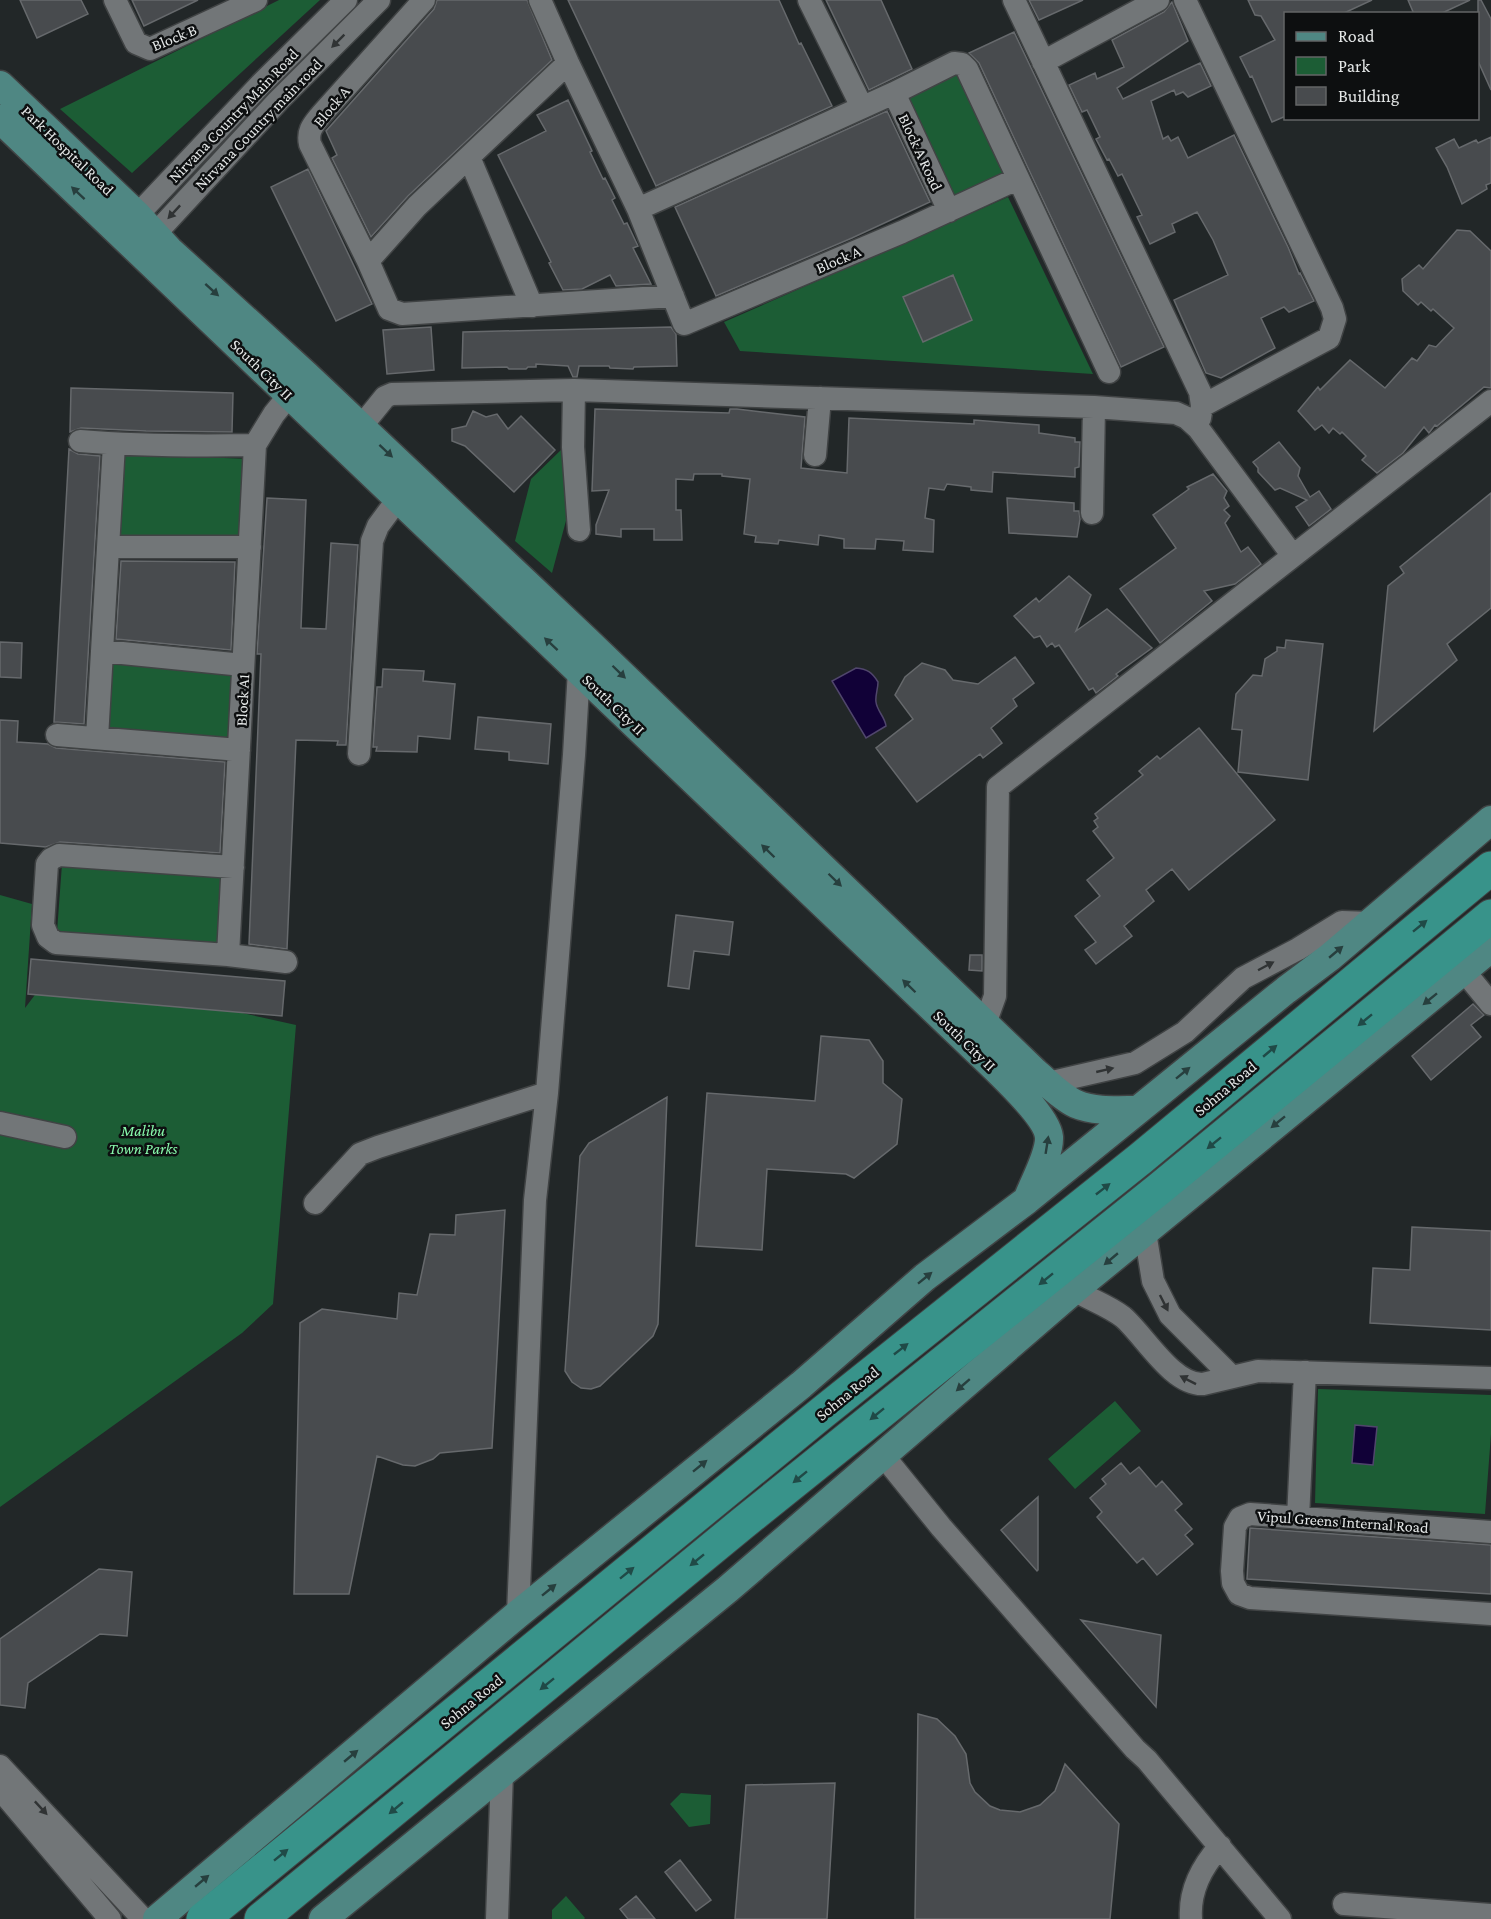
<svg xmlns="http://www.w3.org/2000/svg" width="1491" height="1919" viewBox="0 0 1491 1919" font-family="'Crimson Pro',serif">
  <rect width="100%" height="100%" fill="#222728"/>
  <path fill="#1c5d35" d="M279 0H320L132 173 60 109Z
    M957 67 1008 176 955 201 904 93Z
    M1008 197 1093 374 740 351 724 322Z
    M561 450 571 502 552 573 515 541 531 479Z
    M122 454 250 459 246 542 118 537Z
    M112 661 240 669 237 738 108 730Z
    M62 864 230 877 227 946 57 932Z
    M0 895 32 904 25 1008 53 971 296 1025 273 1304 242 1333 0 1507Z
    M1318 1389 1491 1395V1434L1485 1514 1315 1503Z
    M1115 1401 1141 1431 1075 1489 1048 1459Z
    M681 1793 711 1795 710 1824 689 1827 670 1804Z
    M566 1896 585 1918 584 1919H552V1910Z"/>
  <path fill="#110137" stroke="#50466c" stroke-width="1.5" d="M856 668C867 669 872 672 878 682 878 689 875 696 876 702 877 711 885 717 886 726L866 738 832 681Z
    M1355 1425 1377 1427 1373 1465 1352 1463Z"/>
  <path fill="#484b4e" stroke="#66696c" stroke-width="1.5" d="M20 0H81L88 14 37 38Z
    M132 0H198L144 26Z
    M437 0H527L552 60 408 196 371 237 332 158 337 155 326 131 434 9Z
    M568 0H779L799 44 801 43 832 106 656 186Z
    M826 0H881L912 69 869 90Z
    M1029 0H1083L1039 20Z
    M1248 0H1372L1342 14H1286V116L1272 122 1252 76 1250 77 1240 57 1275 40 1261 16 1255 15Z
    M1408 0H1470L1440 14H1414Z
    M1478 0H1481L1491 19V90L1478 61Z
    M1172 2 1188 41 1117 88 1123 99 1200 63 1211 86 1188 97 1183 92 1176 95 1174 90 1151 101 1163 139 1168 136 1171 141 1178 137 1188 158 1234 135 1288 247 1299 274 1300 273 1314 301 1289 312 1284 307 1261 318 1275 348 1221 378 1206 373 1174 300 1228 275 1213 240 1197 212 1172 224 1175 232 1150 244 1137 217 1142 215 1122 174 1118 176 1109 159 1107 160 1096 139 1100 137 1087 110 1082 112 1069 85 1095 73 1097 79 1124 67 1112 40 1164 12Z
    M1014 32 1164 347 1121 367 979 63 969 53Z
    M568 100 592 151 590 152 603 179 605 178 615 198 612 200 624 224 627 223 638 246 633 248 651 284 616 286 610 275 582 289 563 290 549 263 551 262 498 155 546 131 537 115Z
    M887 111 930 202 852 238 716 296 675 207Z
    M1491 137V183L1486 185 1487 189 1462 204 1447 167 1436 148 1454 139 1459 148 1476 140 1478 143Z
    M308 169 372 304 336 321 271 187Z
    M1457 230 1470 231 1491 251V388L1484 387 1437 426 1435 425 1429 433 1424 427 1403 453 1377 473 1362 460 1366 456 1342 432 1340 434 1333 428 1329 433 1322 425 1315 430 1298 411 1318 387 1320 390 1350 360 1385 388 1412 358 1417 361 1429 345 1436 347 1454 328 1433 309 1431 311 1421 302 1418 305 1403 291 1402 279 1419 265 1423 269Z
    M953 275 972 320 923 342 903 297Z
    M431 327 434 370 387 374 383 330Z
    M671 327 676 334 677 366 634 367 633 369 610 368 609 366H579L577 377H573L568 366 536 364V367H528L526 369H509L507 367 462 368 463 332Z
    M71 388 233 393 232 432 146 431 81 428 70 432Z
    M595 409 729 413 730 409H737L805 417 801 468 847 473 849 418 974 424V420L1039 425V433L1075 438V442H1080L1079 467 1075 468V477L993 472 992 492 971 490V487L947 484 944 490 929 488 925 518 934 520 933 552 903 550 904 541 876 539 875 549 844 548V539L819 535 818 545 779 540 778 544 755 542 756 536 744 534 750 479 722 476V474H694L693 480 676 479V510H681L682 540H654V529H621V537L596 534V525L609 490 592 491Z
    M473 411 486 417 497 414 508 429 521 416 555 450 514 492 465 446 452 441V429L466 426Z
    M1279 442 1300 468 1298 476 1310 497 1319 491 1331 509 1309 526 1296 507 1307 500 1280 488 1275 490 1258 472V468L1253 462Z
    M69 449 78 454 100 456 84 724 54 722Z
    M1213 474 1227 491 1224 498 1229 506 1224 510 1230 516 1225 523 1241 552 1248 547 1261 564 1235 584 1204 591 1212 601 1160 643 1120 589 1176 548 1153 515 1189 489 1187 487Z
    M1491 493V608L1447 644 1457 660 1374 731 1388 586 1404 573 1400 567Z
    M267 498 306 500 301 628 326 629 331 543 358 545 346 745H337L338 741 296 740 287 949 249 944 261 654H257Z
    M1007 498 1074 503V511H1079L1080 519 1077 537 1009 533Z
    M121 561 235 562 231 650 116 639Z
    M1069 576 1091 595 1076 631 1107 609 1152 648 1116 674 1118 676 1096 693 1093 688 1089 690 1059 645 1055 647 1052 643 1047 647 1040 636 1034 638 1014 616 1036 598 1039 602Z
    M1286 640 1323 644 1308 780 1238 772 1242 730 1232 729 1236 694 1253 675 1262 676 1265 659 1277 651V647L1285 648Z
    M0 642 22 643 21 678 0 677Z
    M1015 657 1034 683 1013 699 1017 706 991 728 1002 743 983 758 980 754 917 802 876 748 913 719 895 695 905 677 922 663 945 670 953 680 978 684Z
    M383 669 424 671 423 681 455 684 450 739 418 736 417 752 376 751 377 747H373L377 687H382Z
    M478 717 551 724 548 764 509 760V752L475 749Z
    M0 720 18 721 17 742 48 744 56 748 225 762 220 853 60 842 46 847 0 843Z
    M1199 728 1275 820 1189 890 1172 869 1146 890 1154 901 1124 926 1132 936 1096 964 1085 950 1096 942 1075 916 1100 896 1087 880 1114 858 1093 831 1098 827 1094 821 1098 818 1095 814 1143 775 1139 771 1157 756 1160 759Z
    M676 915 733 922 729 955 694 951 689 989 668 986Z
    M970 955H982V971L969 970Z
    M31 959 285 981 282 1016 28 994Z
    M1473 1004 1484 1015 1471 1025 1481 1037 1431 1080 1412 1056Z
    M821 1036 869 1040 883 1061V1083L902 1099 897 1144 854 1178 846 1174 767 1169 762 1250 696 1246 707 1093 815 1101Z
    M667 1097 658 1324 653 1336 600 1386 591 1389 581 1388 572 1382 565 1371 580 1156 589 1143Z
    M505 1210 492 1448 440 1453 433 1459 415 1466 403 1465 377 1456 349 1594H294L300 1323 322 1309 397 1319 399 1293 417 1295 430 1234 455 1235 456 1215Z
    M1412 1227 1491 1231V1330L1370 1323 1373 1268 1410 1270Z
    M1121 1463 1130 1474 1139 1467 1156 1487 1162 1481 1182 1504 1175 1510 1192 1529 1185 1535 1193 1544 1157 1575 1143 1558 1137 1563 1097 1517 1102 1512 1090 1498 1106 1484 1102 1479Z
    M1038 1497V1570L1037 1571 1001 1530Z
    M1250 1528 1491 1545V1594L1247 1579Z
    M99 1569 132 1572 127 1636 100 1634 28 1683 25 1708 0 1705V1639Z
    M1081 1620 1161 1635 1156 1707Z
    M918 1714 937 1719 955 1736 966 1754 970 1783 975 1792 990 1806 1000 1810 1020 1812 1040 1805 1055 1791 1065 1764 1119 1824 1110 1919H915Z
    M835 1783 827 1919H735L746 1785Z
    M680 1860 711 1900 696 1911 665 1872Z
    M636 1896 655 1919H628L620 1909Z"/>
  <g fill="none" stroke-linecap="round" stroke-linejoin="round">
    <g stroke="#404344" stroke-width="25">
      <path id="minor" d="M115 0 136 43 150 49 256 0
        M424 0 321 115C313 125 307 131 310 144L368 261 389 309 402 314 673 296
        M540 0 568 63 638 209 684 324 902 232 1017 179
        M809 0 862 107
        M1014 0 1200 392 1202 406 1200 418
        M1185 0 1332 308 1335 319 1329 338 1202 406
        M1043 62 1158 0
        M894 93 949 211
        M469 157 532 306
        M638 209 894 93 954 63 962 64 967 69 1109 372
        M126 227 261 84 346 0
        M144 246 278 101 379 0
        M368 261 417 206 568 63
        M574 390 1094 407 1176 413 1187 418 1198 428 1293 556
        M351 439 385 397 392 394 574 390 573 447 579 530
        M80 441C139 446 197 446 255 445
        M815 455 820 398
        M1092 513 1094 407
        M108 547H250
        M102 651 243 665
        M57 735 239 750
        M97 738 114 444
        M359 754 372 541 378 526 398 499
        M233 867 59 855 51 859 47 864 43 925 48 937 56 943 228 955 286 962
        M228 955 255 445 274 414 299 383
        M1464 971 1491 1004
        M975 1036 985 1024 995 996 998 787 1491 401
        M1048 1083 1135 1063 1185 1032 1243 978 1298 949 1342 922 1370 923
        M0 1123 65 1137
        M315 1203 360 1154 378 1147 547 1093
        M1145 1232 1153 1281 1170 1315 1232 1377
        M1074 1290C1089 1299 1109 1306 1123 1317 1145 1336 1172 1385 1203 1384L1258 1371 1491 1378
        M882 1454 941 1527 1135 1749 1147 1760 1280 1919
        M1298 1518 1305 1372
        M1491 1532 1250 1514 1240 1518 1235 1527 1232 1571 1233 1583 1239 1594 1250 1598 1491 1614
        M518 1614 535 1200 547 1093 574 755 579 670 581 661
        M0 1766 143 1919
        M0 1789 110 1919
        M1344 1904 1491 1915
        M497 1919 502 1772
        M1191 1919C1189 1890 1202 1867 1220 1846"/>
    </g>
    <g stroke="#404344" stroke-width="31">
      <path id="major" d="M0 85 137 215 169 250 306 375 587 641 1035 1072C1048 1083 1061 1097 1076 1104 1095 1112 1118 1110 1138 1110
        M0 119 969 1043C987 1061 1047 1113 1049 1137 1050 1154 1034 1182 1028 1198
        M157 1919 518 1614 801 1385 925 1277 1027 1200 1286 990 1330 957 1491 820
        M323 1919 728 1589 1074 1290 1491 948"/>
    </g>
    <g stroke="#404344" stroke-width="35">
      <path id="highway" d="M203 1919 823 1412 1140 1159 1491 868
        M261 1919 743 1523 1159 1189 1491 916"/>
    </g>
    <use href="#minor" stroke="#727678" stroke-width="22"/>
    <use href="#major" stroke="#4f8783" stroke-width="28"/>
    <use href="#highway" stroke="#38938a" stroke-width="33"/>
  </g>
  <defs><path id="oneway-solid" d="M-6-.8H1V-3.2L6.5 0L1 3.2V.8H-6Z" transform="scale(1.5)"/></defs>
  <g fill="#303334">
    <use href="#oneway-solid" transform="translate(338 41) rotate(135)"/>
    <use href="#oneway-solid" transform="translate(174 212) rotate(133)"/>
    <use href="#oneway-solid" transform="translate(1266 966) rotate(-28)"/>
    <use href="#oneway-solid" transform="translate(1105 1070) rotate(-13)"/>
    <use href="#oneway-solid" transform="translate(1164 1303) rotate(63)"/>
    <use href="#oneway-solid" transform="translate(1188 1380) rotate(-153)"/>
    <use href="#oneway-solid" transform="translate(41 1808) rotate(47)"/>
  </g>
  <g fill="#273f3e">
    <use href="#oneway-solid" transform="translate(78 193) rotate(-137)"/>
    <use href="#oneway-solid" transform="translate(212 290) rotate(42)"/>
    <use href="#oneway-solid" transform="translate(386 451) rotate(43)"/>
    <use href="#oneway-solid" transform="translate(551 644) rotate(-137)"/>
    <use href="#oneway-solid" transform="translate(619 672) rotate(44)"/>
    <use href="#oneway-solid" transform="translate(768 851) rotate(-136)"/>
    <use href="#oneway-solid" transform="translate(835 880) rotate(44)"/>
    <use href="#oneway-solid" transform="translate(1336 952) rotate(-40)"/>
    <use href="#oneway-solid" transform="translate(909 986) rotate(-136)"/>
    <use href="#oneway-solid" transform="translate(1430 999) rotate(141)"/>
    <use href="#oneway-solid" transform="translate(1183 1073) rotate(-39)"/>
    <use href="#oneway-solid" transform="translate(1278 1122) rotate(141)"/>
    <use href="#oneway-solid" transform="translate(1047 1145) rotate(-81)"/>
    <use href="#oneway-solid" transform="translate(1111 1259) rotate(140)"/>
    <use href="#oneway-solid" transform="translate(925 1278) rotate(-39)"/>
    <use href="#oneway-solid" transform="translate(963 1385) rotate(139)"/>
    <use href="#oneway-solid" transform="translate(700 1466) rotate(-39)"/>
    <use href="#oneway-solid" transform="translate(549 1590) rotate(-39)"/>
    <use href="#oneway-solid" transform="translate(351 1756) rotate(-40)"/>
    <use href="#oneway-solid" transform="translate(202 1881) rotate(-40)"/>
  </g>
  <g fill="#204a47">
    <use href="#oneway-solid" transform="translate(1420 926) rotate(-39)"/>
    <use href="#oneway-solid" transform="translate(1365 1020) rotate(141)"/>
    <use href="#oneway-solid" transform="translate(1270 1051) rotate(-40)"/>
    <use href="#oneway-solid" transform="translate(1214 1143) rotate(141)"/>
    <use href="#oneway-solid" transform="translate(1103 1189) rotate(-38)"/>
    <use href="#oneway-solid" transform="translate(1046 1279) rotate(141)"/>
    <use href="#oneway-solid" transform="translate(901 1349) rotate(-38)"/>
    <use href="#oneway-solid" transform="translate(877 1414) rotate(141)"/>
    <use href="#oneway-solid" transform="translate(800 1477) rotate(141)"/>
    <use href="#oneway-solid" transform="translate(697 1560) rotate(141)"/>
    <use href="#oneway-solid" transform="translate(627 1573) rotate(-39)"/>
    <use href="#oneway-solid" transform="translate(547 1684) rotate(141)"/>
    <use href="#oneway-solid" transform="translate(396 1808) rotate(140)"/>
    <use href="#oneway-solid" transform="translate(281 1855) rotate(-39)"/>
  </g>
  <g text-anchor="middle" stroke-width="5" stroke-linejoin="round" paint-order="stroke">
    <g font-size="16" fill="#e3e6e6" stroke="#0d0f10">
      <text transform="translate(174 37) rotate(-22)" y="6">Block B</text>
      <text transform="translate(331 106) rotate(-50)" y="6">Block A</text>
      <text transform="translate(233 115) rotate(-46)" y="6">Nirvana Country Main Road</text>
      <text transform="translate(258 124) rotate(-46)" y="6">Nirvana Country main road</text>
      <text transform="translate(68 150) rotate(44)" y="6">Park Hospital Road</text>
      <text transform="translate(921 152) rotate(65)" y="6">Block A Road</text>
      <text transform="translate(838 259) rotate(-23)" y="6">Block A</text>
      <text transform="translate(262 369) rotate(44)" y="6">South City II</text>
      <text transform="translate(242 700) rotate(-87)" y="6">Block A1</text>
      <text transform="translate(614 704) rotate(44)" y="6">South City II</text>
      <text transform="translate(965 1040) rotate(44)" y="6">South City II</text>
      <text transform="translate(1225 1088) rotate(-40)" y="6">Sohna Road</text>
      <text transform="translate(847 1393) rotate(-39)" y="6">Sohna Road</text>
      <text transform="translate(1343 1521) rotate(4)" y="6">Vipul Greens Internal Road</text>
      <text transform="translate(471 1701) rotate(-39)" y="6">Sohna Road</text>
    </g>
    <g font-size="16" font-style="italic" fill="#88faac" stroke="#0d0f10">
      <text x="143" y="1136">Malibu<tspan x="143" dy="18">Town Parks</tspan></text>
    </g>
  </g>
  <rect x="1284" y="12" width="195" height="108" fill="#0d0f10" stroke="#636566" stroke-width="1.5"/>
  <rect x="1296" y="32" width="30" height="9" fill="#4f8783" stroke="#636566" stroke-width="1.5"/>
  <text x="1338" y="42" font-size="18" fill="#e3e6e6">Road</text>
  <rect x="1296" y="57" width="30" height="18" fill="#1c5d35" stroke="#636566" stroke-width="1.5"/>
  <text x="1338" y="72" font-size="18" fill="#e3e6e6">Park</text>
  <rect x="1296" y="87" width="30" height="18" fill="#484b4e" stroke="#636566" stroke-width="1.5"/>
  <text x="1338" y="102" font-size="18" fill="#e3e6e6">Building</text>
</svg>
